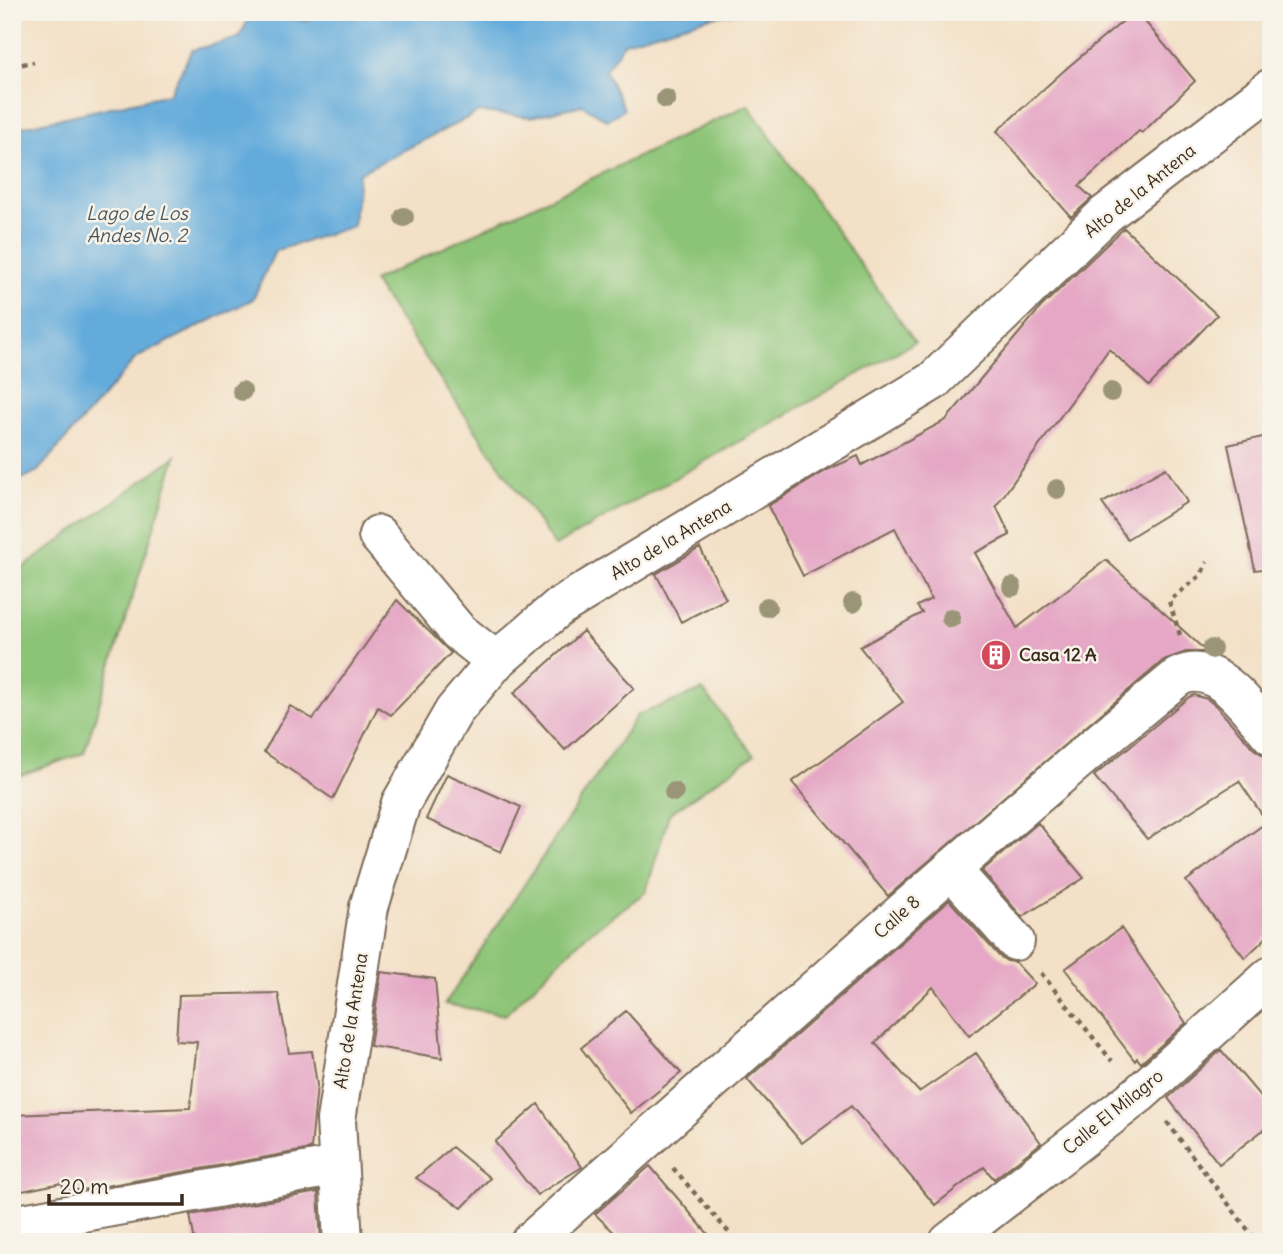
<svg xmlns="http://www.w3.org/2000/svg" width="1283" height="1254" viewBox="0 0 1283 1254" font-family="Delius,sans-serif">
  <rect width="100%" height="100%" fill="#f7f3e8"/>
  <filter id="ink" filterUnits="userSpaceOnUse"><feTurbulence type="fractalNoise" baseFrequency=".0143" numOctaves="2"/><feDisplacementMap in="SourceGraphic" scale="14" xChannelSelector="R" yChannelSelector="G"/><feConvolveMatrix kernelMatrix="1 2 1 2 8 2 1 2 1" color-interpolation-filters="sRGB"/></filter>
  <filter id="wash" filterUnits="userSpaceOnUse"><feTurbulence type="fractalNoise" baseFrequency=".00686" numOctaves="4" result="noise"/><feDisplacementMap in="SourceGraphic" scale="28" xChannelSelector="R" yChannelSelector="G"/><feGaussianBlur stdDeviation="1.57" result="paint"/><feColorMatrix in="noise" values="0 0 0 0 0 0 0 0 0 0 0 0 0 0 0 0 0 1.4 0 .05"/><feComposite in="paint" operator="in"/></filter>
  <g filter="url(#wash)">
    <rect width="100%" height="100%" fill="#f3e0c6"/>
    <path fill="#8cc477" stroke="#64774a" stroke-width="2" d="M748 105 915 342 555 546 373 281Z
      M176 456 84 753 12 778V576Z
      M703 690 754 755 669 814 646 892 586 935 505 1015 445 1004 637 715Z"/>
    <path fill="#64abdb" stroke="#506a7c" stroke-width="2" d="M252 12 306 21 321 12H745L711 17 625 42 605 70 624 109 607 120 582 105 531 117 479 112 359 173 353 226 275 251 253 299 136 358 38 471 12 484V129L169 94 192 50 239 38Z"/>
    <g id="blocks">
      <path fill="#e5a7c5" d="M1134 12H1137L1195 81 1142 133 1139 131 1079 186 1092 198 1071 217 997 131 1068 67Z
        M1124 228 1217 315 1149 386 1109 349 996 506 1010 535 975 553 1017 628 1106 560 1207 652H1186L1164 660 888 896 792 782 903 702 860 647 922 613 917 606 931 599 895 528 803 576 768 506 827 470 858 456 862 465 946 420 1041 307Z
        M1271 435V568L1255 570 1228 445Z
        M1166 468 1187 502 1127 539 1102 503Z
        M700 548 726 599 681 622 656 574Z
        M397 600 451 653 391 715 378 707 333 799 264 752 290 706 313 719Z
        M583 631 634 688 565 750 514 693Z
        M1194 695 1207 699 1216 706 1254 749 1263 755 1271 756V933L1245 958 1186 881 1267 822 1239 781 1147 839 1094 776 1189 697Z
        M447 774 521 807 501 852 426 819Z
        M1038 823 1084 878 1022 917 982 871Z
        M949 900 999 956 1007 961 1015 962 1035 984 969 1036 933 987 875 1043 919 1092 976 1053 1041 1143 994 1179 984 1167 935 1205 851 1106 802 1143 747 1079Z
        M1121 928 1186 1023 1141 1063 1137 1058 1135 1061 1065 969Z
        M381 972 435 979 442 1058 370 1046Z
        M278 993 289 1053 312 1051 317 1085 311 1149 89 1189 64 1191 62 1183 12 1193V1115L190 1108 197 1042 176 1041 179 995Z
        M626 1011 681 1073 631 1113 581 1048Z
        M1221 1050 1271 1109V1124L1219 1164 1168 1098Z
        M538 1104 582 1167 537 1195 495 1142Z
        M452 1147 490 1178 462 1208 416 1178Z
        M650 1166 715 1242H624L595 1214Z
        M318 1192 321 1242H195L190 1215Z"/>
    </g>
  </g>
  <g filter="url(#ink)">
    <use href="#blocks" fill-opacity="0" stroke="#7b6a59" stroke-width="2"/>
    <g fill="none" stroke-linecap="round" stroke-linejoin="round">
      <g stroke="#7b6a59" stroke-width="42">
        <path id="minor" d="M378 535 458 631 496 661
          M951 869 1015 941
          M12 1225 338 1166
          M343 1242 336 1120 369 907 401 803 454 711 496 661 559 607 933 381 1106 214 1271 88
          M530 1242C746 1053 957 858 1178 677 1216 657 1249 710 1271 735
          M949 1242 1139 1094 1271 976"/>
      </g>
      <path stroke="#7b6a59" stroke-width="4.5" stroke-dasharray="5 5" stroke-linecap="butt" d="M12 66 34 62
        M1180 635 1169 601 1201 575 1207 562
        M1041 973 1112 1061
        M1167 1122 1257 1242
        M673 1168 737 1242"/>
      <use href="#minor" stroke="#fff" stroke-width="38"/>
    </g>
    <g fill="#9b9578">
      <circle cx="666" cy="99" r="10"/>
      <circle cx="404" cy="217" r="10"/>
      <circle cx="242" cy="391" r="10"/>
      <circle cx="1111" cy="392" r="10"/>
      <circle cx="1057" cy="489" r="10"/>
      <circle cx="1012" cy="587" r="10"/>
      <circle cx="853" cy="603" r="10"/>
      <circle cx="767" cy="607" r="10"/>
      <circle cx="951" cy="618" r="10"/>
      <circle cx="1212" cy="649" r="10"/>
      <circle cx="674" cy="792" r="10"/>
    </g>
  </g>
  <defs>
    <g id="building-disc" transform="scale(1.575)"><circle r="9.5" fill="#d1495b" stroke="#f7f3e8"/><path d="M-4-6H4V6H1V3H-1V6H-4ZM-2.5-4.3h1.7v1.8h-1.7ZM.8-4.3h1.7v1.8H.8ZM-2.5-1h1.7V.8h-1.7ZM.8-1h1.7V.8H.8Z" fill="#fff"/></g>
  </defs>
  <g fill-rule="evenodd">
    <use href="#building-disc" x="996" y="655"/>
  </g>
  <g text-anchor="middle" stroke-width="5" stroke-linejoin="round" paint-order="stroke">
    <g font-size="18" fill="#3b2a1e" stroke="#f7f3e8">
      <text transform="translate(1140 191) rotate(-39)" y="6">Alto de la Antena</text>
      <text transform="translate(671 540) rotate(-31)" y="6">Alto de la Antena</text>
      <text transform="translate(897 917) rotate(-42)" y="6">Calle 8</text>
      <text transform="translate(351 1021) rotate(-81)" y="6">Alto de la Antena</text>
      <text transform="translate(1113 1112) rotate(-39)" y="6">Calle El Milagro</text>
    </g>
    <g font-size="18" font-weight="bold" fill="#3b2a1e" stroke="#f7f3e8" text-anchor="start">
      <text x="1019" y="661">Casa 12 A</text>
    </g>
    <g font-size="19" font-style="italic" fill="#495760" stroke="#f7f3e8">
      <text x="137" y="220">Lago de Los<tspan x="137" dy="22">Andes No. 2</tspan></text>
    </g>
  </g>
  <rect width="1283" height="1254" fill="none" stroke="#f7f3e8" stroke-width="42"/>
  <path d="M49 1194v10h133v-10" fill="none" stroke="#3b2a1e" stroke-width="3.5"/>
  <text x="60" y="1194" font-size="21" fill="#3b2a1e" stroke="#f7f3e8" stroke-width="5" paint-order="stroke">20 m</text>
</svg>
